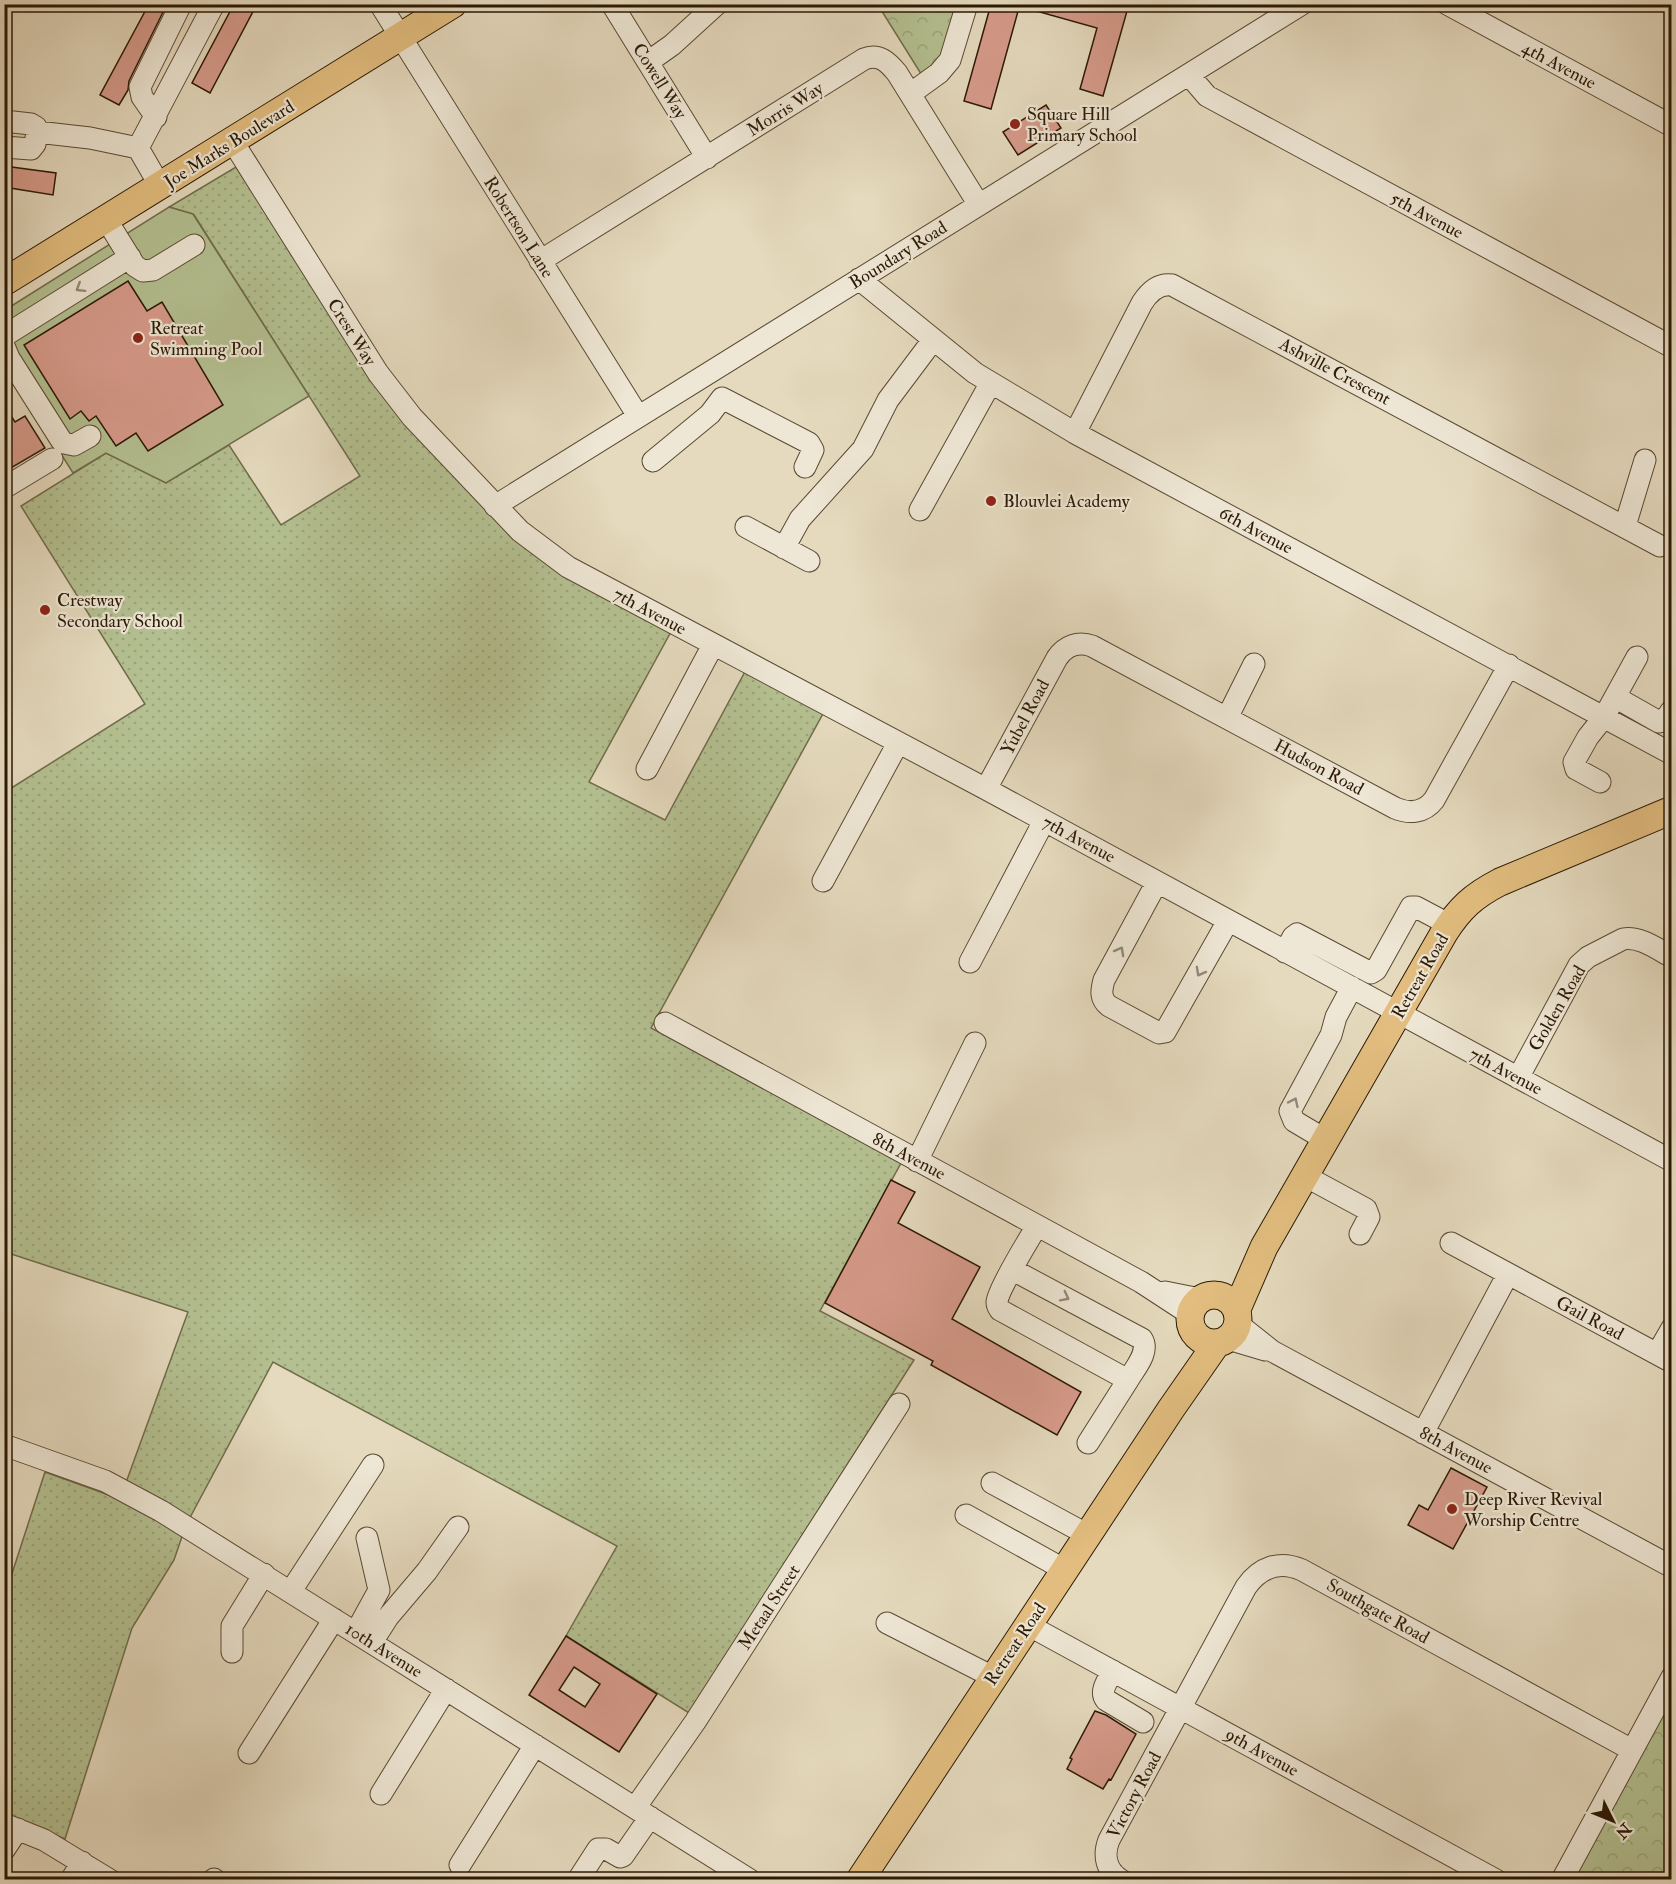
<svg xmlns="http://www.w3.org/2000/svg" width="1676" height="1884" viewBox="0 0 1676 1884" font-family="'IM FELL Double Pica',serif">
  <defs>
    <pattern id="grass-dots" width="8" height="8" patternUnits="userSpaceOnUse" patternTransform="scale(1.5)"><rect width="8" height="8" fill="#b4c091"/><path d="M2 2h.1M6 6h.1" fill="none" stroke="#9ba47c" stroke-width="1.8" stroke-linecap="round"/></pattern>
    <pattern id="forest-crowns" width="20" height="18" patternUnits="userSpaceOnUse" patternTransform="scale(1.5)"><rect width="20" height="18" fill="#b4c091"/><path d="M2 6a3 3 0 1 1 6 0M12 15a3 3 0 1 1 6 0" fill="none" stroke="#9ba47c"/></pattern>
  </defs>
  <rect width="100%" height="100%" fill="#e5dabe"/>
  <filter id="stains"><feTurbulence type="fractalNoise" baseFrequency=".00333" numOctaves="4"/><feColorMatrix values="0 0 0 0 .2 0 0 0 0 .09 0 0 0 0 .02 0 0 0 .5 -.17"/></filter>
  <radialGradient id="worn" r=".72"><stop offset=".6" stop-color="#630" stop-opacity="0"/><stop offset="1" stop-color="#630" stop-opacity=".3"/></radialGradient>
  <path fill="url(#grass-dots)" stroke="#706c4b" stroke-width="1.5" d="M236 167 374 377 518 533 673 628 589 782 665 820 747 668 825 710 651 1028 901 1163 820 1311 914 1360 689 1713 566 1636 617 1546 273 1362 186 1525 174 1560 132 1628 65 1839 5 1814V1595L45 1472 120 1499 188 1312 5 1252V792L145 704 21 506 106 453 166 483 229 445 281 525 360 476 194 215 169 207Z"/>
  <path fill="url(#forest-crowns)" stroke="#706c4b" stroke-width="1.5" d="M878 5H960L947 50 923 77Z
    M1671 1692V1879H1570Z"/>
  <path fill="#b4c091" stroke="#706c4b" stroke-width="1.5" d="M169 207 193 214 309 396 166 483 106 453 73 473 5 365V310Z"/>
  <path fill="#d79b8b" stroke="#2b1905" stroke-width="1.5" fill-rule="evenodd" d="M149 4H167L129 81 128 90 119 105 100 95Z
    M234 4H257L210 93 192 83Z
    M991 4H1020L991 109 964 101Z
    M1029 4H1129L1103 96 1080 89 1097 28 1029 9Z
    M1046 105 1061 128 1018 155 1003 132Z
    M4 166 56 173 53 195 4 187Z
    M128 281 147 311 162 302 223 405 148 451 136 433 116 446 96 416 89 421 81 411 70 419 24 345Z
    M4 405 15 422 25 416 45 448 4 472Z
    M891 1180 915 1192 898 1223 980 1267 952 1319 1081 1392 1057 1435 931 1365 933 1361 825 1303Z
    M1451 1468 1487 1487 1453 1549 1408 1525 1419 1505 1428 1510Z
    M566 1636 657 1694 619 1752 529 1695ZM574 1667 600 1684 585 1707 559 1690Z
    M1095 1711 1106 1715 1136 1734 1111 1780 1109 1779 1103 1789 1067 1769 1072 1759 1070 1758Z"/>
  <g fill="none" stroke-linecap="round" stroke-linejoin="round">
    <g stroke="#5a4933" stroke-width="23">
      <path id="minor" d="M380 4 638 416
        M612 4 707 158
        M1447 4 1672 126
        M648 62 672 45 717 4
        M1189 75 1207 96 1672 347
        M910 94 939 73 950 60 967 4
        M156 117 142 97 140 87 181 4
        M4 121 31 124 36 127 37 132
        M233 142 378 373 412 417 520 531 568 567 986 789 1672 1161
        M4 147 31 149 35 144 37 132 90 138 138 148
        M160 186 138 148 214 4
        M106 219 135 266 143 271 153 270 194 245
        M540 261 864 59C879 53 888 62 897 73L979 205
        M859 279 975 373 1075 433 1672 754
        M4 336 130 257
        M4 346 9 358 61 440 64 443 74 445 90 436
        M1075 433 1142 303C1149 292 1158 283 1172 285L1660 546
        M653 461 710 414 722 398 809 443 813 450 805 467
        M4 488 52 459
        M495 506 1302 4
        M920 510 990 384
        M1625 526 1645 460
        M746 527 809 561
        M784 548 800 519 863 449 888 400 933 340
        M1615 697 1659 722 1664 721 1671 711
        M1227 718 1254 664
        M647 769 713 645
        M1600 782 1576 769 1574 762 1588 737 1604 717 1637 657
        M986 789 1057 658C1065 646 1078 641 1092 646L1395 808C1409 814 1424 813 1434 800L1509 665
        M823 881 898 743
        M1157 882 1104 980C1101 991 1100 999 1109 1006L1159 1033 1165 1032 1228 921
        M1285 952 1293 937 1297 934 1371 973 1376 970 1411 907H1416L1450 925
        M970 962 1044 821
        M665 1023 1141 1282 1190 1314
        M1518 1078 1579 965 1588 957 1623 939C1640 936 1657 949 1672 957
        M1326 1140 1294 1121 1290 1111 1331 1035 1336 1017 1352 987
        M917 1161 975 1043
        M1305 1176 1366 1209 1369 1217 1360 1234
        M1451 1243 1672 1362
        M1013 1270 1142 1339C1150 1352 1135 1368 1128 1380L1000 1310C998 1307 997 1306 997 1302 998 1290 1029 1239 1037 1226
        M1165 1292 1200 1299
        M1238 1324 1272 1351 1672 1567
        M1228 1339 1265 1350
        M1657 1354 1672 1328
        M1423 1433 1508 1274
        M1088 1443 1128 1380
        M4 1445 105 1481 161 1511 750 1880
        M992 1483 1088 1535
        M966 1515 1065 1570
        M291 1591 373 1465
        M887 1623 993 1677
        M1028 1625 1496 1880
        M356 1632 379 1590 367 1538
        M372 1642 388 1617 427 1571 458 1527
        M232 1652V1626L264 1574
        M1113 1671C1108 1680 1099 1691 1106 1700L1143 1722
        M249 1753 334 1619
        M381 1794 446 1689
        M635 1808 695 1722 899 1404
        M4 1824 44 1840 110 1880
        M4 1850 18 1829
        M460 1865 535 1745
        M71 1880 82 1862
        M213 1880 214 1879
        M578 1880 598 1849H606L620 1857 623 1856 650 1817
        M1121 1880C1106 1871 1103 1855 1109 1840L1246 1587C1260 1567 1279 1560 1302 1570L1632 1750
        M1562 1880 1672 1677"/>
    </g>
    <g stroke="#2b1905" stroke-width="29">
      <path id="major" d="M4 282 453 4
        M1190 1319a24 24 0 1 1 48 0a24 24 0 1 1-48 0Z
        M1237 1309 1264 1247 1444 933C1460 908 1473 896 1500 882L1672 810
        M860 1880 1171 1409 1217 1343"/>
    </g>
    <use href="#minor" stroke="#eee7d5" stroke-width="21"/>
    <use href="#major" stroke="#e2bd7f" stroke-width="27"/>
  </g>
  <defs><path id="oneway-chevron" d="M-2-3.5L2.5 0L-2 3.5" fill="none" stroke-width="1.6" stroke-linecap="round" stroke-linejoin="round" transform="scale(1.5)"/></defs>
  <g stroke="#968a77">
    <use href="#oneway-chevron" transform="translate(80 288) rotate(148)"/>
    <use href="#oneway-chevron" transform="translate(1120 951) rotate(-61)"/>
    <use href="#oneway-chevron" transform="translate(1200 972) rotate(119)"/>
    <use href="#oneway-chevron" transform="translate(1294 1102) rotate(-65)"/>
    <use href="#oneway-chevron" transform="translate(1065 1297) rotate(27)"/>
  </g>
  <g fill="#8f2418" stroke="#eee7d5" stroke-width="2">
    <circle cx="1015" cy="124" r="6"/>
    <circle cx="138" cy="338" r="6"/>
    <circle cx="991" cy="501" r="6"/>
    <circle cx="45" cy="610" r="6"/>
    <circle cx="1452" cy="1509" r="6"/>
  </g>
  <g text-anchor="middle" stroke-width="4.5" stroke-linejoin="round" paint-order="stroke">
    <g font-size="18" fill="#2b1905" stroke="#eee7d5">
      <text transform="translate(1559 65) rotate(28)" y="6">4th Avenue</text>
      <text transform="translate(660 81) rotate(58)" y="6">Cowell Way</text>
      <text transform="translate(785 109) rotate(-32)" y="6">Morris Way</text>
      <text transform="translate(229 144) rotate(-32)" y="6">Joe Marks Boulevard</text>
      <text transform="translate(1427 215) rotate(28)" y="6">5th Avenue</text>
      <text transform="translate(519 227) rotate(58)" y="6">Robertson Lane</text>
      <text transform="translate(898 255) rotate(-32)" y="6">Boundary Road</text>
      <text transform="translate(352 332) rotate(58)" y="6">Crest Way</text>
      <text transform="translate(1335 371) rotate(28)" y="6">Ashville Crescent</text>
      <text transform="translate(1256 530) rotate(28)" y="6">6th Avenue</text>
      <text transform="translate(650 611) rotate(28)" y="6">7th Avenue</text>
      <text transform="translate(1025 717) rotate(-62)" y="6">Yubel Road</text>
      <text transform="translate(1319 767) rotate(28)" y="6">Hudson Road</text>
      <text transform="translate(1079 839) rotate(28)" y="6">7th Avenue</text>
      <text transform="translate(1420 976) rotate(-60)" y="6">Retreat Road</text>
      <text transform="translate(1557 1008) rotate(-60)" y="6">Golden Road</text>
      <text transform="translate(1506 1071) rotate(28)" y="6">7th Avenue</text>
      <text transform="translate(909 1156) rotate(28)" y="6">8th Avenue</text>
      <text transform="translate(1590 1318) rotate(28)" y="6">Gail Road</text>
      <text transform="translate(1456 1450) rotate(28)" y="6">8th Avenue</text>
      <text transform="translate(769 1607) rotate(-57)" y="6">Metaal Street</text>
      <text transform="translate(1378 1611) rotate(29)" y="6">Southgate Road</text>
      <text transform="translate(1015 1644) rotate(-56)" y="6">Retreat Road</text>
      <text transform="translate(384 1650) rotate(32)" y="6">10th Avenue</text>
      <text transform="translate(1262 1752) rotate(29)" y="6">9th Avenue</text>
      <text transform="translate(1134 1795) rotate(-62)" y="6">Victory Road</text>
    </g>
    <g font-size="18" fill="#2b1905" stroke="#eee7d5" text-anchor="start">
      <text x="1027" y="120">Square Hill<tspan x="1027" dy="21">Primary School</tspan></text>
      <text x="150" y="334">Retreat<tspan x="150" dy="21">Swimming Pool</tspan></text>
      <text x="1003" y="507">Blouvlei Academy</text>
      <text x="57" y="606">Crestway<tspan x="57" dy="21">Secondary School</tspan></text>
      <text x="1464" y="1505">Deep River Revival<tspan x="1464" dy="21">Worship Centre</tspan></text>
    </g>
  </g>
  <rect width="1676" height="1884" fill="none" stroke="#e5dabe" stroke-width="24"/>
  <rect x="6" y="6" width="1664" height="1872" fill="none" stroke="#2b1905" stroke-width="3"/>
  <rect x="12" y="12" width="1652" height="1860" fill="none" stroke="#2b1905" stroke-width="1.5"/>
  <g transform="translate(1613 1821) rotate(133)" stroke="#eee7d5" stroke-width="4.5" paint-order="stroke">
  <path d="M0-4.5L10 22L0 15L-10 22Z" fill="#2b1905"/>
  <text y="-9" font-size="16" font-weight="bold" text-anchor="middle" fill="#2b1905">N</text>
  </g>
  <rect width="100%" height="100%" filter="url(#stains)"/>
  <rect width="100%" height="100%" fill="url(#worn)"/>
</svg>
